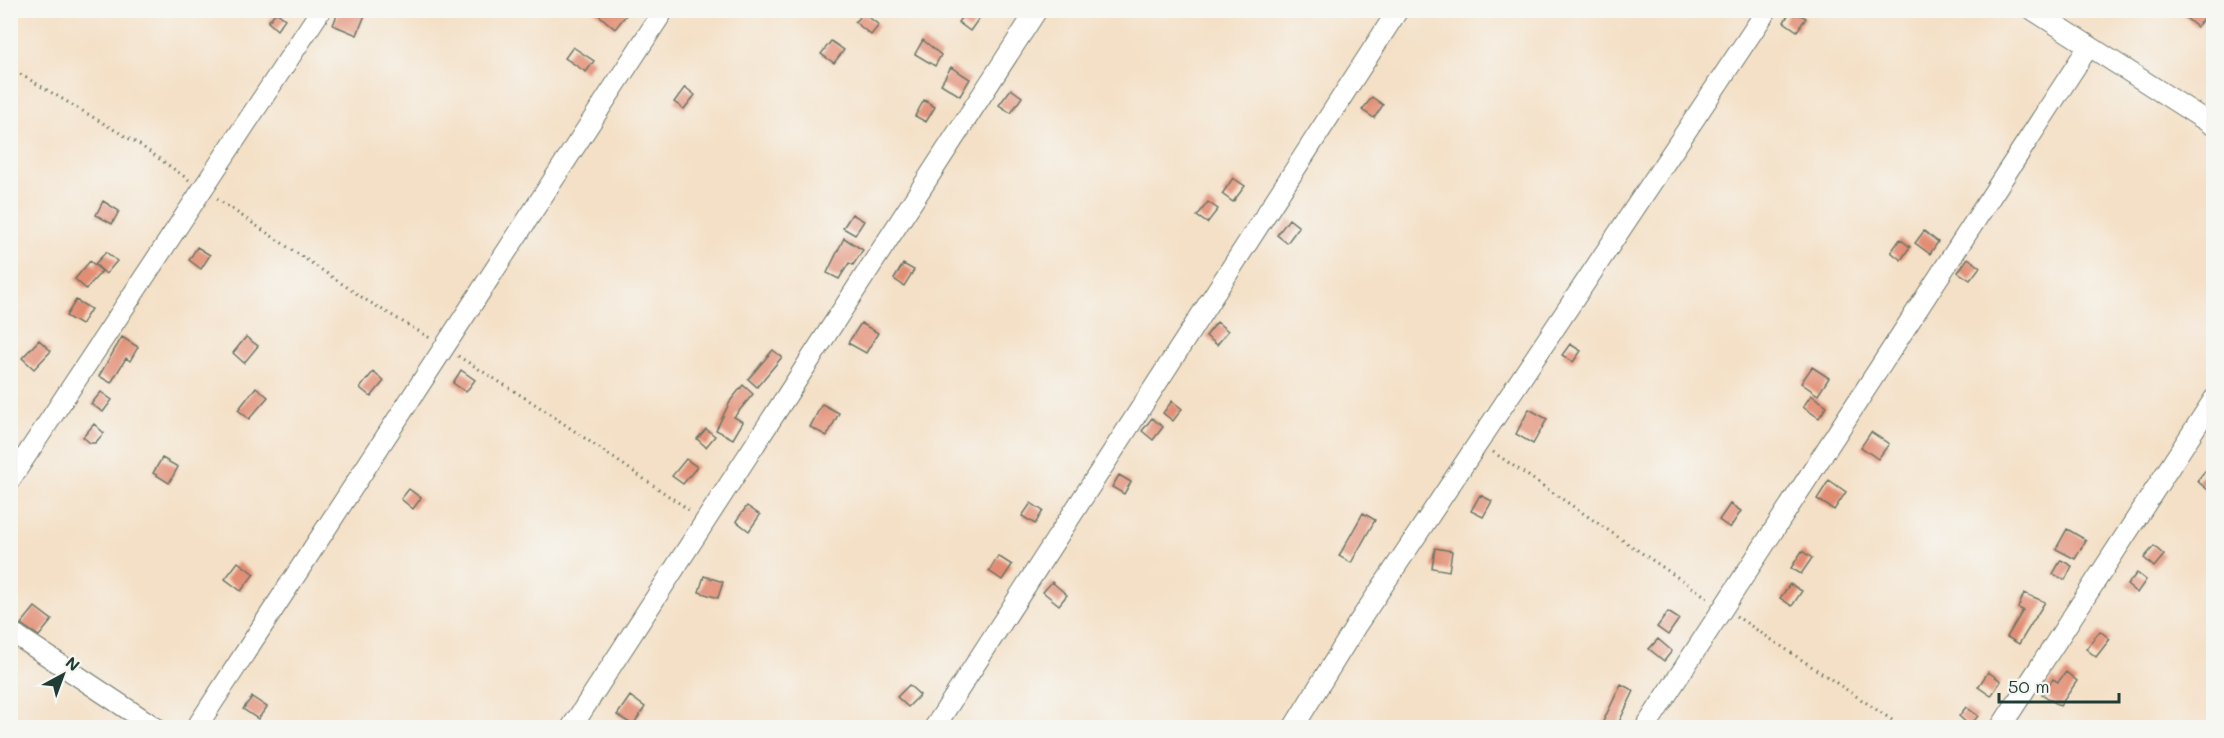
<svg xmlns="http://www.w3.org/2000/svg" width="2224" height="738" font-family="Mali,sans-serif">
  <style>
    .building { fill: #e28e75 }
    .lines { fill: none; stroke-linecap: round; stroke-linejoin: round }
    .minor-casing { stroke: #6a7667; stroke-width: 22 }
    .path { stroke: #6a7667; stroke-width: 3; stroke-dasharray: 1.5 4.5; stroke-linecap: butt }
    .minor { stroke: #fff; stroke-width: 20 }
  </style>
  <rect width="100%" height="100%" fill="#f6f6f2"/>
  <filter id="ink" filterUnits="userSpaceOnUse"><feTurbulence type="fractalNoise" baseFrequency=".0167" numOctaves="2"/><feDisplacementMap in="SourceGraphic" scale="12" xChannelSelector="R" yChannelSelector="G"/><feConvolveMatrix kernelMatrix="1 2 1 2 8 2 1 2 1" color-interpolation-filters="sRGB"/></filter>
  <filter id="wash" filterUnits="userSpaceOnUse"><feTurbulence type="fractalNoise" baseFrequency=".008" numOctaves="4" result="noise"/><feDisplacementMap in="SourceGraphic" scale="24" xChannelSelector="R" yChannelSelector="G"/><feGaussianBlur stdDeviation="1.35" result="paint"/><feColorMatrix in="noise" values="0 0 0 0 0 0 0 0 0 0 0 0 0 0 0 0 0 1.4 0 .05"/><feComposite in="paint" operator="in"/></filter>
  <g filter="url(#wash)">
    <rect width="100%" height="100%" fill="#f4e0c6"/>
    <g id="blocks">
      <path class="building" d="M339,10H367L357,35L333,25Z
        M593,10H630L615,29Z
        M967,10L980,17L970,31L958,22Z
        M1791,10L1806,18L1797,31L1784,22Z
        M2176,10H2197L2205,16L2197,27Z
        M276,12L285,19L277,30L268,22Z
        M863,13L879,25L871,35L855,22Z
        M923,40L941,55L935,66L915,54Z
        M831,41L844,50L834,63L821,54Z
        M573,47L594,61L586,72L565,58Z
        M951,67L970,79L960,96L941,84Z
        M685,87L695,95L684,109L674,102Z
        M1011,89L1022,97L1011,113L999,105Z
        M1372,97L1383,105L1374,118L1362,110Z
        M924,100L935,107L926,122L915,116Z
        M1233,178L1245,186L1233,202L1222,194Z
        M103,201L119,211L112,224L96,215Z
        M1208,202L1218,209L1207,223L1197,216Z
        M852,214L864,221L855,235L843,228Z
        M1289,219L1299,227L1287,243L1277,235Z
        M1924,231L1938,242L1930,254L1915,243Z
        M844,238L863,250L853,265L849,263L839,279L827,273Z
        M1900,239L1910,247L1901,260L1891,252Z
        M197,247L210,255L201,269L189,260Z
        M106,252L117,261L106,274L95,264Z
        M1968,258L1980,267L1970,280L1958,272Z
        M90,261L102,271L86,289L75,279Z
        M903,264L914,270L904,286L894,279Z
        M76,300L91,309L81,325L66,316Z
        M1217,322L1228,331L1217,345L1206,336Z
        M861,323L878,333L866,353L848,343Z
        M122,337L138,347L130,361L126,358L111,383L99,376Z
        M246,337L258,346L244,363L233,353Z
        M39,340L51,351L34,369L22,358Z
        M1570,344L1581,351L1573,362L1562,355Z
        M773,350L782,357L757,387L748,379Z
        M1812,367L1829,378L1818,395L1801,383Z
        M461,370L475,380L466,392L453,383Z
        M373,372L384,381L371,397L360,388Z
        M743,385L753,394L734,417L743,422L733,439L716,430L731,400Z
        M256,387L268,397L249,419L238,410Z
        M101,392L112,400L103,412L91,404Z
        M1811,395L1827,406L1819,418L1803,407Z
        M1172,401L1182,409L1173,421L1163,413Z
        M822,404L839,413L827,436L810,427Z
        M1529,409L1547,419L1533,444L1516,434Z
        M1152,418L1163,427L1153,440L1142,431Z
        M94,424L104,433L95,443H90L83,437Z
        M706,429L715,436L706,447L697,439Z
        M1871,432L1889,444L1878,459L1861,447Z
        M162,458L178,467L169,483L153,473Z
        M686,459L697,467L683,484L672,476Z
        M2205,471L2214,478V484L2208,490L2197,481Z
        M1119,475L1131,482L1124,494L1112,487Z
        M1829,480L1846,492L1834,510L1817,499Z
        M409,489L421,498L413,509L401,499Z
        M1480,495L1492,501L1483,517L1471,511Z
        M1031,503L1043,511L1035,524L1022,516Z
        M1730,504L1741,511L1730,528L1719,520Z
        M747,506L760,515L749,531L736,521Z
        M1363,513L1375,520L1351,563L1339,556Z
        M2067,529L2086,540L2075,559L2056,549Z
        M2154,546L2164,555L2154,567L2144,558Z
        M1435,548L1452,551L1449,571L1432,568Z
        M1802,551L1812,558L1801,574L1791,568Z
        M998,556L1012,565L1002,580L989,571Z
        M2061,560L2072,566L2065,580L2053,574Z
        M238,562L254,574L241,591L225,579Z
        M2137,573L2146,580L2137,593L2127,585Z
        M704,576L723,582L718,598L699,592Z
        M1052,582L1067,595L1059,605L1043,592Z
        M1790,584L1802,591L1792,606L1780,598Z
        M2024,593L2045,602L2019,644L2007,637L2023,610L2018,608Z
        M35,607L52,620L39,636L21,624Z
        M1668,612L1679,619L1668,635L1657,627Z
        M2100,631L2110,639L2096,657L2086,649Z
        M1658,639L1672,651L1664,661L1649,649Z
        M1988,672L2001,681L1991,696L1978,687Z
        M2066,672L2077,681L2060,706L2042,694L2053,679L2058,682Z
        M1621,684L1634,691L1616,728H1600Z
        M909,685L920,695L908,707L897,697Z
        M630,696L645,707L633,725L617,715Z
        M252,697L267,707L258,719L243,709Z
        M1966,707L1978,716L1970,726L1959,716Z"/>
    </g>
  </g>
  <g filter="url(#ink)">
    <use href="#blocks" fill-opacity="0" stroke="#6a7667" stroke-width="1.5"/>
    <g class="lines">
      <defs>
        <path id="minor" d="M2033,10L2214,126
          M10,480L321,10
          M10,631L156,728
          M196,728L664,10
          M571,728L1037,10
          M934,728L1398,10
          M1293,728L1356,626L1767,10
          M1645,728L2089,46
          M2000,728L2214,399"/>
      </defs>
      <use href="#minor" class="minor-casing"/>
      <path class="path" d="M10,68L140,145L189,180
        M217,199L366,300L430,338
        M458,356L538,406L692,512
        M1493,452L1708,598
        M1736,616L1904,728"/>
      <use href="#minor" class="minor"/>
    </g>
  </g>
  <rect width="2224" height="738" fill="none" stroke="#f6f6f2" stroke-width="36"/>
  <g transform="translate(63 675) rotate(41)" stroke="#f6f6f2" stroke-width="4.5" paint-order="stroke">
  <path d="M0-4.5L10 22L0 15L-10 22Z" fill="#1f3d34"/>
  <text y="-9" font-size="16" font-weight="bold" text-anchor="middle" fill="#1f3d34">N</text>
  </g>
  <path d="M1999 693v9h120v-9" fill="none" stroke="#1f3d34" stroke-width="3"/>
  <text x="2008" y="693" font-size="18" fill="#1f3d34" stroke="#f6f6f2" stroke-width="4.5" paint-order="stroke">50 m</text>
</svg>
